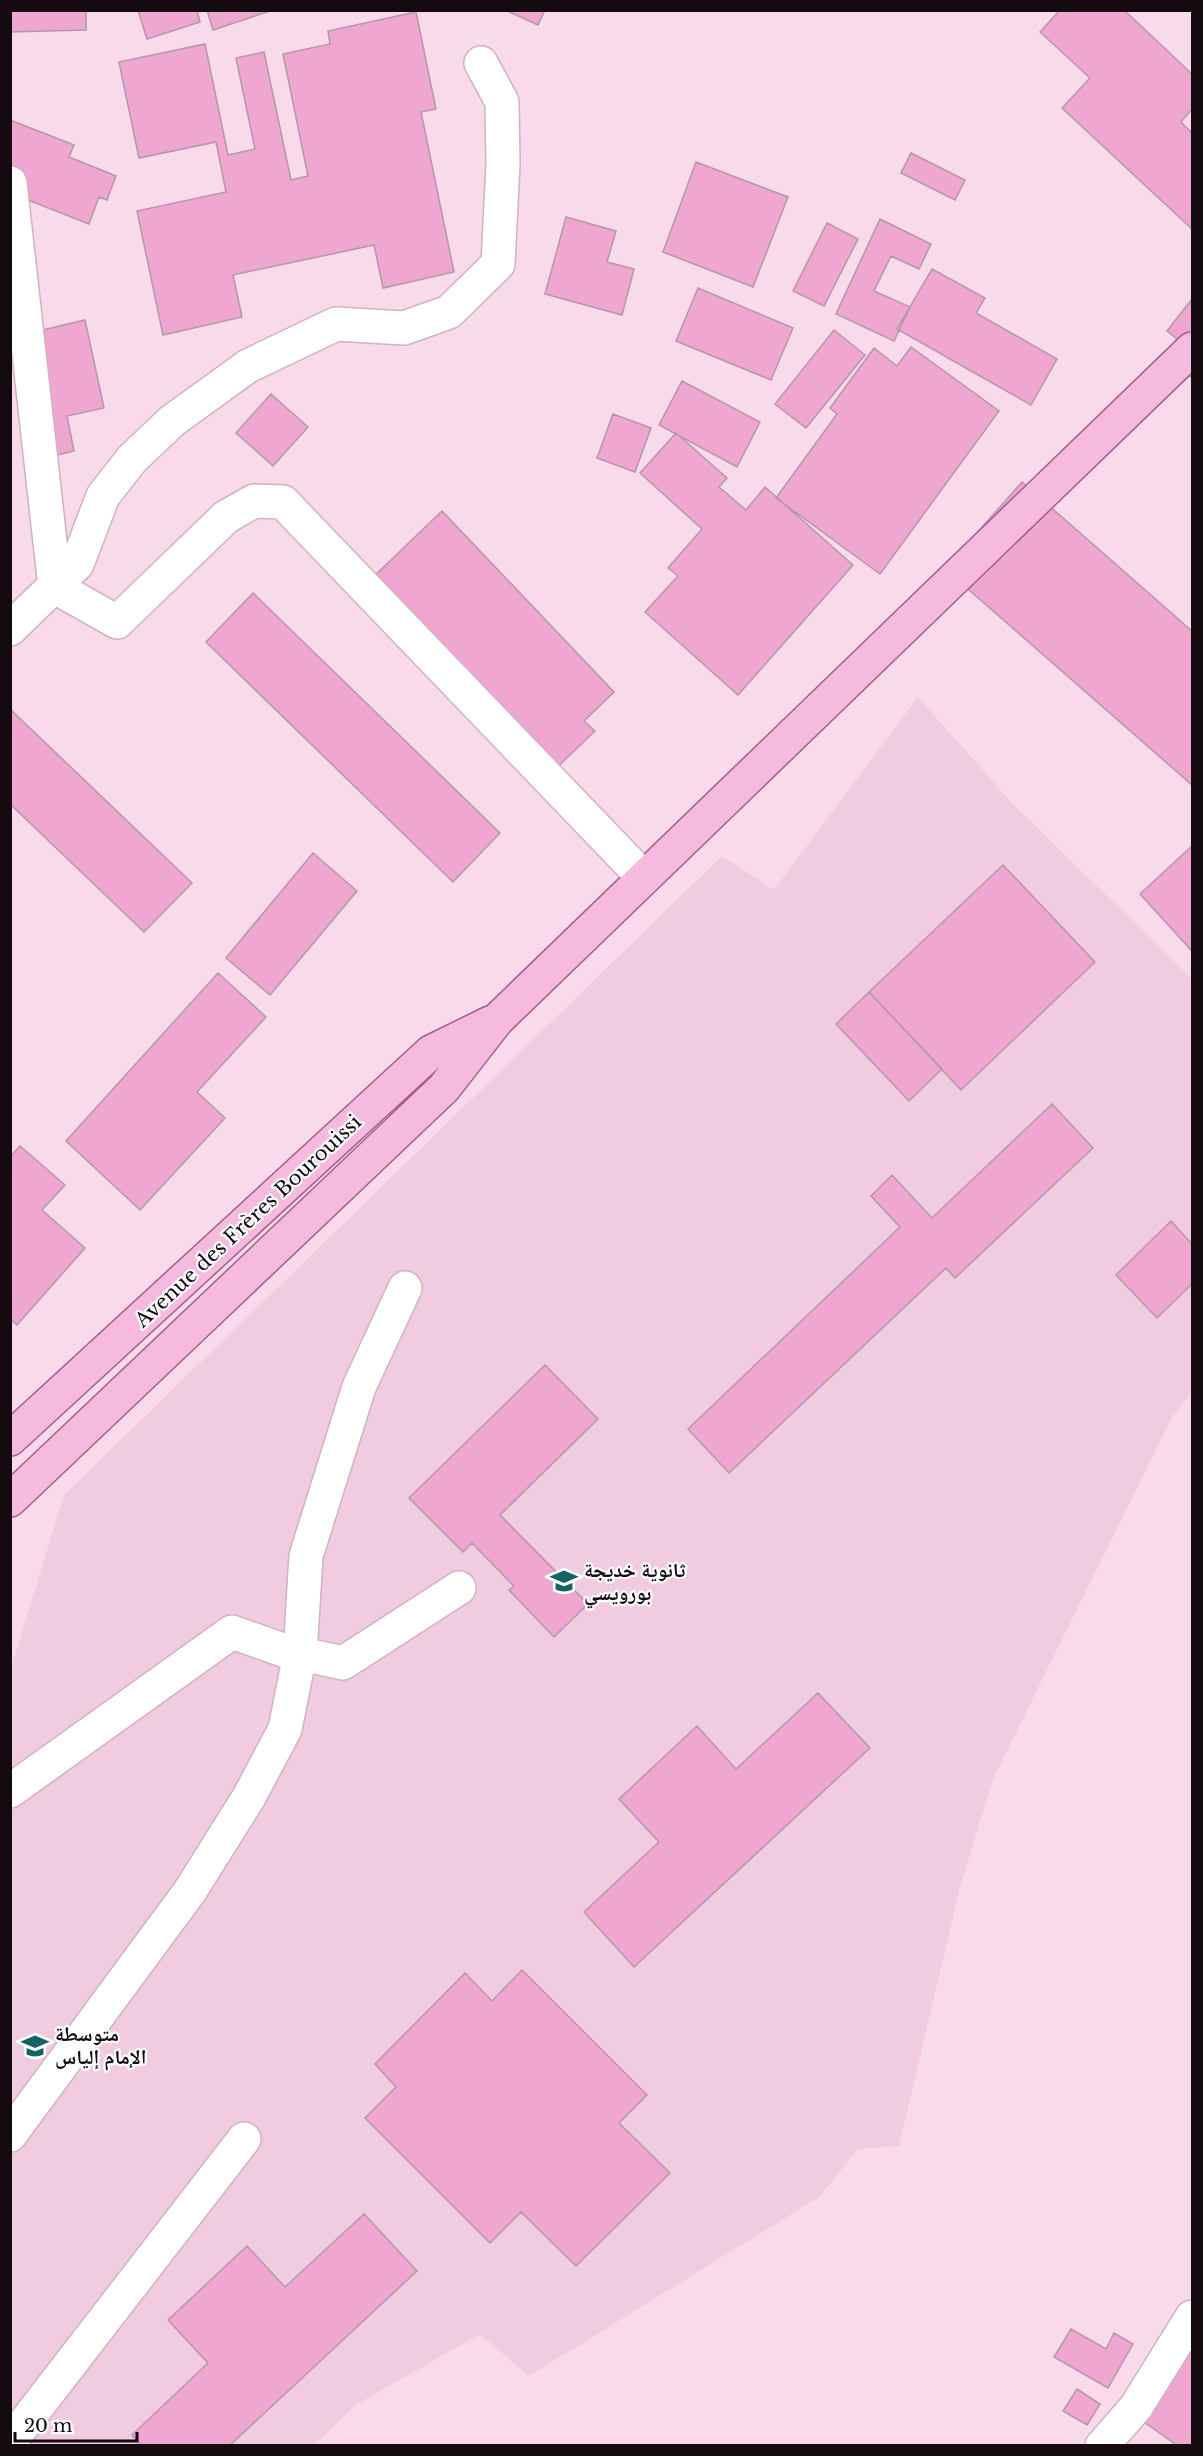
<svg xmlns="http://www.w3.org/2000/svg" width="1203" height="2456" font-family="'Libre Baskerville','Noto Naskh Arabic',serif">
  <style>
    .built { fill: #f1cbe0 }
    .building { fill: #efa6d1; stroke: #b498a7; stroke-width: 1.5 }
    .lines { fill: none; stroke-linecap: round; stroke-linejoin: round }
    .minor-casing { stroke: #d0b2c3; stroke-width: 36 }
    .major-casing { stroke: #a45e89; stroke-width: 36 }
    .minor { stroke: #fff; stroke-width: 33 }
    .major { stroke: #f7badf; stroke-width: 33 }
    .labels { text-anchor: middle; dominant-baseline: central; stroke-width: 4.5; stroke-linejoin: round; paint-order: stroke }
    .street-label { font-size: 20px; fill: #140a10; stroke: #fff }
    .poi-label { font-size: 20px; font-weight: bold; fill: #140a10; stroke: #fff; text-anchor: start }
  </style>
  <rect width="100%" height="100%" fill="#f8daea"/>
  <path class="built" d="M918,697L1011,802L1192,979V1392L1172,1417L993,1779L960,1887L899,2146L858,2149L819,2197L529,2376L480,2334L357,2404L314,2445H11V1668L64,1495L722,856L774,890Z"/>
  <path class="building" d="M10,10H86V30L10,32Z
    M138,10H197L200,22L147,39Z
    M207,10H273L213,30Z
    M505,10H545L538,25Z
    M1060,10H1124L1192,74V109L1181,122L1192,133V229L1062,108L1090,78L1040,32Z
    M416,12L436,109L421,112L454,272L383,288L374,245L233,275L242,317L163,335L137,211L226,192L216,142L139,158L119,62L205,44L228,155L255,149L236,58L264,52L291,180L308,176L283,54L330,44L328,31Z
    M10,120L74,145L69,157L116,176L107,200L99,197L89,224L10,193Z
    M911,153L965,180L955,200L901,173Z
    M696,162L788,197L753,287L663,252Z
    M566,217L616,231L607,262L634,269L622,315L545,294Z
    M880,219L931,244L919,269L891,256L874,291L910,307L894,341L836,314Z
    M827,223L858,239L824,306L793,291Z
    M932,269L985,298L976,313L1057,359L1031,405L897,329Z
    M698,288L793,328L771,380L676,341Z
    M1192,299V378L1164,356L1177,339L1167,331Z
    M85,320L104,408L67,416L74,451L40,459L13,337Z
    M834,330L865,355L806,428L775,404Z
    M911,347L999,411L880,574L776,498L837,414L830,408L874,348L897,366Z
    M682,381L760,422L737,467L659,425Z
    M271,394L308,427L273,466L236,433Z
    M613,414L651,428L635,472L597,458Z
    M676,433L727,478L719,487L746,510L765,487L853,565L738,695L645,612L678,576L668,568L702,529L640,473Z
    M1022,482L1192,631V785L945,569Z
    M442,511L614,692L584,721L595,731L549,775L367,583Z
    M253,593L500,833L453,882L206,642Z
    M10,709L192,883L144,932L10,804Z
    M1192,846V951L1140,894Z
    M313,853L357,891L270,995L226,958Z
    M1003,865L1095,962L961,1090L869,992Z
    M218,973L266,1017L197,1092L225,1118L140,1210L66,1141Z
    M869,992L942,1069L909,1101L836,1024Z
    M1052,1104L1093,1148L955,1278L946,1268L729,1473L688,1429L900,1227L871,1196L892,1175L932,1218Z
    M20,1146L65,1185L42,1210L85,1248L17,1325L10,1319V1157Z
    M1171,1221L1192,1244V1284L1157,1318L1116,1275Z
    M545,1365L598,1419L500,1515L588,1604L554,1637L509,1590L514,1586L472,1543L463,1552L409,1498Z
    M818,1693L870,1748L634,1967L584,1912L659,1842L619,1799L697,1726L736,1769Z
    M522,1970L647,2095L619,2123L670,2173L576,2266L521,2212L490,2243L365,2118L396,2087L375,2064L465,1973L492,2001Z
    M364,2214L417,2271L229,2446H142L132,2435L208,2363L168,2320L247,2246L285,2287Z
    M1071,2329L1106,2349L1114,2333L1133,2344L1108,2388L1054,2357Z
    M1192,2331V2446H1178L1120,2405Z
    M1077,2389L1100,2404L1087,2425L1063,2411Z"/>
  <g class="lines">
    <defs>
      <path id="minor" d="M10,183L55,587L117,622L226,517L254,501L283,502L644,878
        M10,629L77,564L103,496L132,459L172,421L248,366L336,324L404,328L449,312L498,264L503,164L502,102L481,63
        M10,1791L232,1632L283,1650L343,1663L459,1588
        M10,2135L190,1891L249,1797L285,1729L300,1654L306,1556L359,1387L405,1288
        M10,2442L244,2139
        M1102,2446L1136,2407L1192,2317"/>
      <path id="major" d="M10,1439L431,1052L490,1023
        M10,1500L444,1088L497,1020L1192,349"/>
    </defs>
    <use href="#minor" class="minor-casing"/>
    <use href="#major" class="major-casing"/>
    <use href="#minor" class="minor"/>
    <use href="#major" class="major"/>
  </g>
  <defs>
    <symbol id="school-bare" viewBox="-9 -9 18 18"><path d="M0-5L7-2L0 1L-7-2ZM-4 1L0 2.5L4 1V4Q0 6-4 4Z" fill="#156463" stroke="#fff" stroke-width="2.5" paint-order="stroke"/></symbol>
  </defs>
  <g fill-rule="evenodd">
    <use href="#school-bare" x="545" y="1562" width="38" height="38"/>
    <use href="#school-bare" x="16" y="2027" width="38" height="38"/>
  </g>
  <g class="labels">
    <g class="street-label">
      <text transform="translate(248 1221) rotate(-43)">Avenue des Frères Bourouissi</text>
    </g>
    <g class="poi-label">
      <text x="584" y="1570">ثانوية خديجة<tspan x="584" dy="23">بورويسي</tspan></text>
      <text x="55" y="2034">متوسطة<tspan x="55" dy="23">الإمام إلياس</tspan></text>
    </g>
  </g>
  <rect width="1203" height="2456" fill="none" stroke="#140a10" stroke-width="24"/>
  <path d="M15 2432v9h122v-9" fill="none" stroke="#140a10" stroke-width="3"/>
  <text x="24" y="2432" font-size="18" fill="#140a10" stroke="#ffffff" stroke-width="4.5" paint-order="stroke">20 m</text>
</svg>
